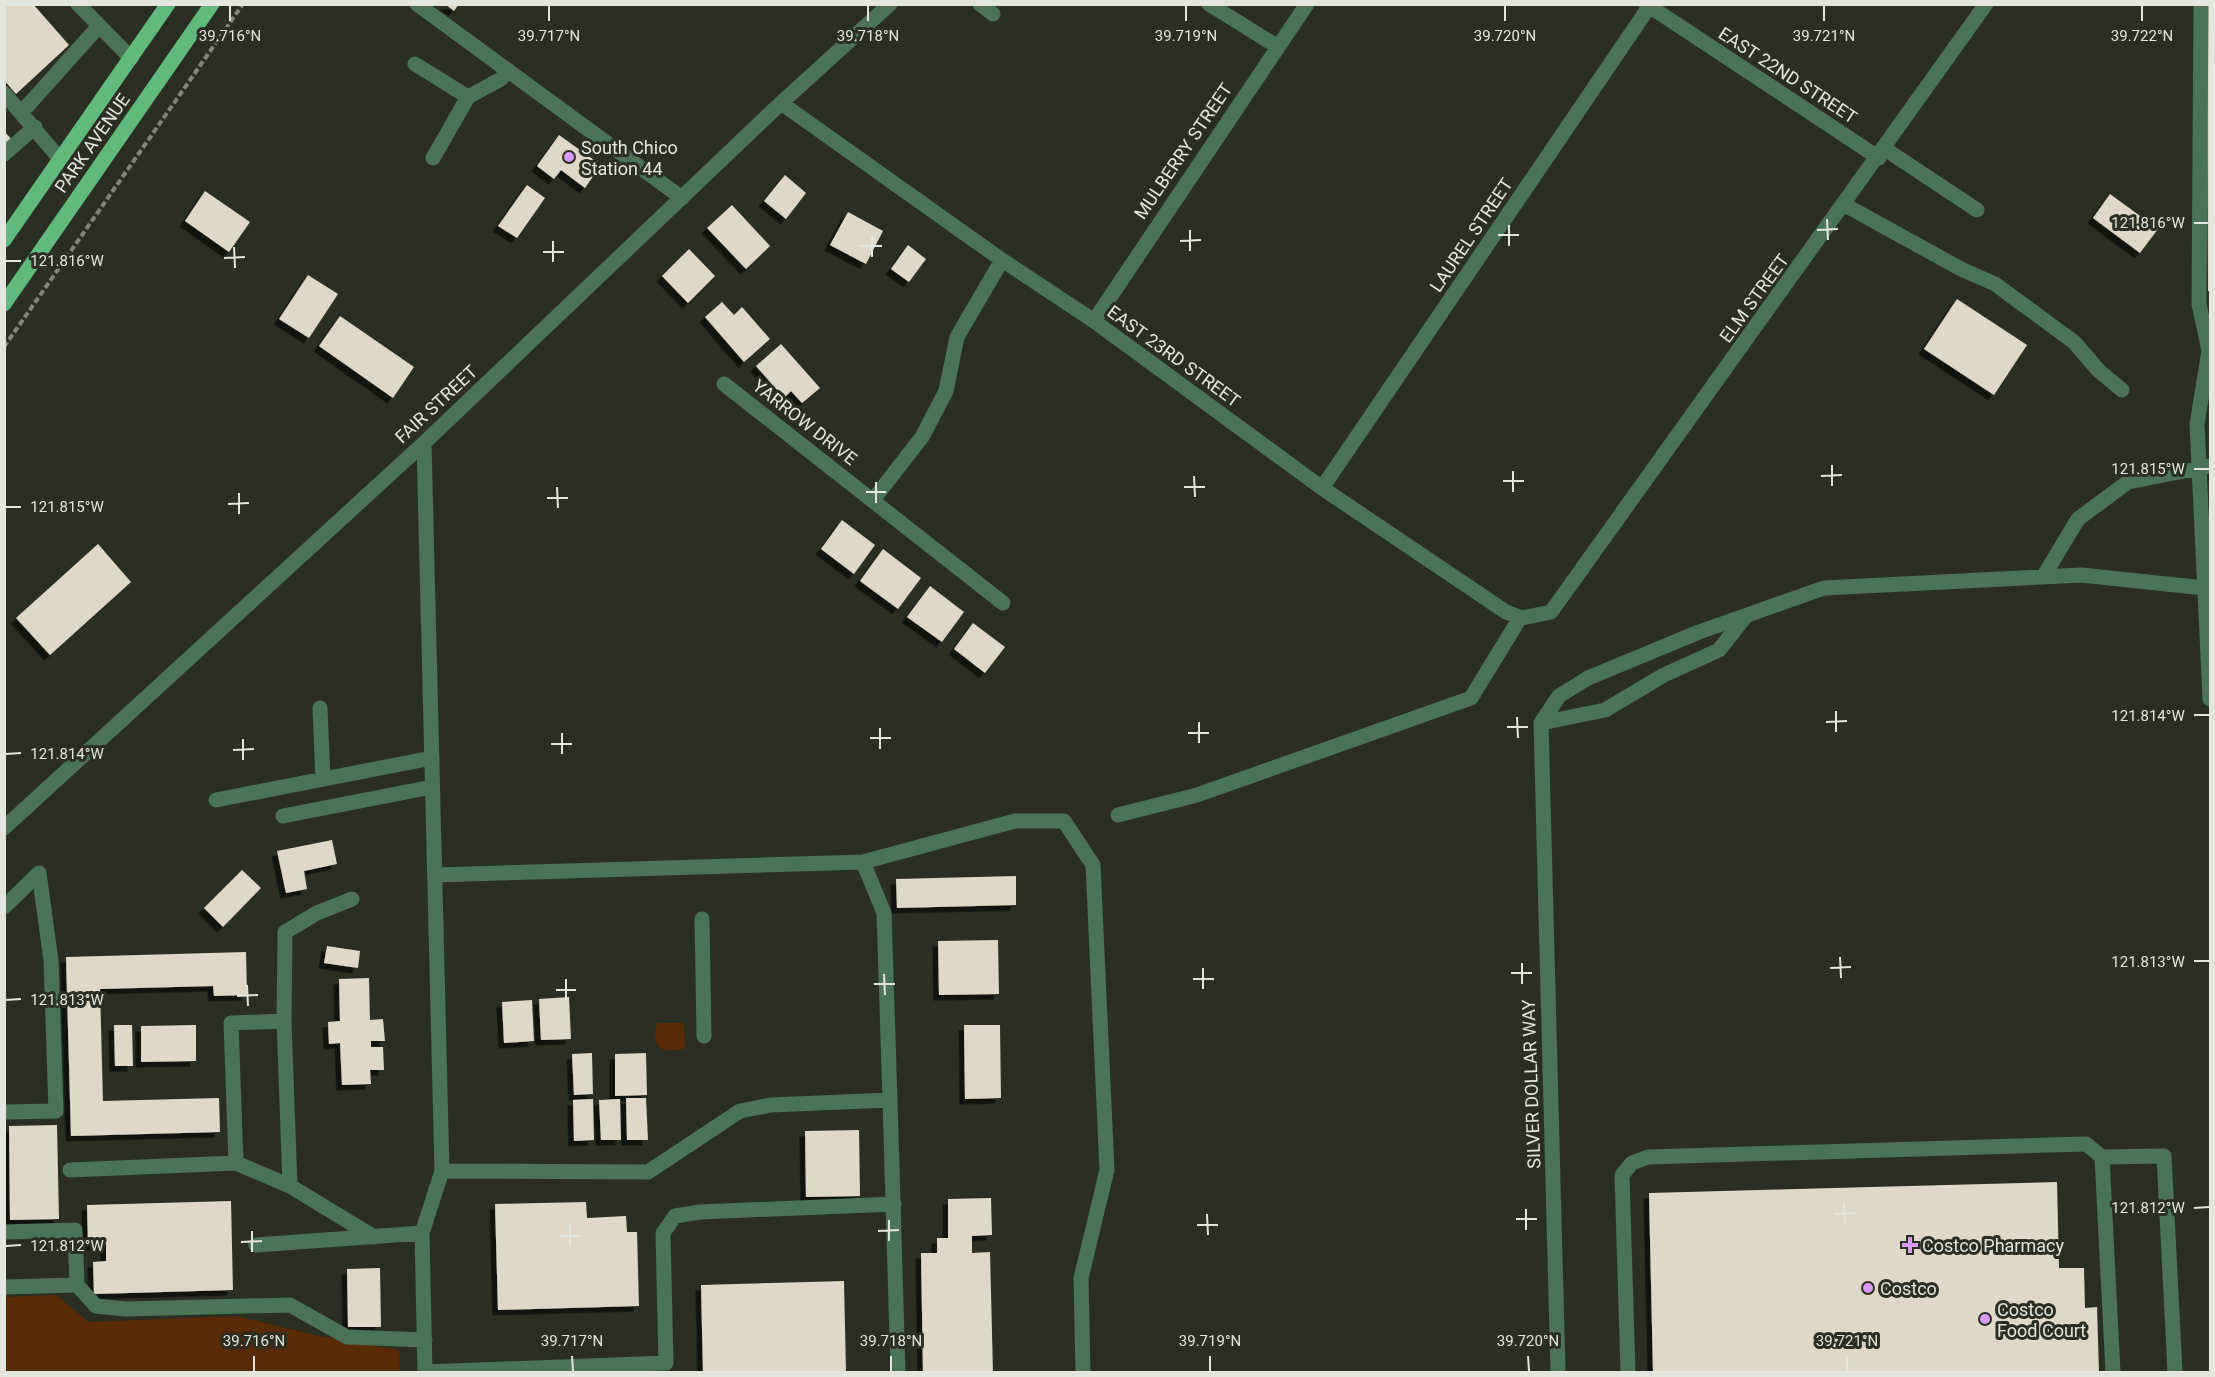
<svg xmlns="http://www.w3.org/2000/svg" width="2215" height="1377" font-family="Roboto,sans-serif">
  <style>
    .green { fill: #592b07 }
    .building { fill: #dfd8c6; filter: url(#shadow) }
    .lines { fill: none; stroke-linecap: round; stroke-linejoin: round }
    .path { stroke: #82857a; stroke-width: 4; stroke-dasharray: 6 3; stroke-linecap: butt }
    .minor { stroke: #4b7456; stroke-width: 15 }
    .major { stroke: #61ba7d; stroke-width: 15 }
    .ticks { fill: none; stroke: #e3e6dd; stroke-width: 2 }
    .poi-dot { fill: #d99af7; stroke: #2b2f21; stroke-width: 2 }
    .labels { text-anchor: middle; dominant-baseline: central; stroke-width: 6; stroke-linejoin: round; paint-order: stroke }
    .street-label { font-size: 18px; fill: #e3e6dd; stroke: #2b2f21 }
    .poi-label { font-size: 18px; fill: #e3e6dd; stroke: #2b2f21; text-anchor: start }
    .ticks-label { font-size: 15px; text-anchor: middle; fill: #e3e6dd; stroke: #2b2f21; stroke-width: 6; stroke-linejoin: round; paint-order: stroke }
  </style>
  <defs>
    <filter id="shadow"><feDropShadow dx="-5.5" dy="5.5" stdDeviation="0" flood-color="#0009"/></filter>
  </defs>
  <rect width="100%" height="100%" fill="#2b2f21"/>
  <path class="green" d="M658,1023H684L685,1049C679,1049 669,1052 664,1050C654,1046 653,1030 658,1023Z
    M56,1295L89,1322L236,1316L315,1335L399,1350L400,1372H5L4,1297Z"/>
  <path class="building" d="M4,4H33L69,45L16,94L4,80Z
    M445,4H459L454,11Z
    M2207,4H2210V291H2208Z
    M4,131L13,141L4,150Z
    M559,135L601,165L585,188L561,170L554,179L537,166Z
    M785,175L806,193L786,219L764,201Z
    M527,185L545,198L517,238L498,226Z
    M205,191L250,222L229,252L185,221Z
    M2110,194L2158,229L2140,253L2093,218Z
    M732,205L770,246L746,269L707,228Z
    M848,212L883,231L866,264L830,245Z
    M908,245L926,259L909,282L891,269Z
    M689,249L715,276L688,303L662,276Z
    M308,275L338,294L309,338L279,319Z
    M1957,299L2027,345L1994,395L1924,349Z
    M722,302L734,315L742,307L770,339L744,362L705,317Z
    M340,316L414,367L393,398L319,346Z
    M781,344L820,388L802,403L791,391L784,398L756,366Z
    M842,520L875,545L854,574L821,549Z
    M98,544L131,582L50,655L16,618Z
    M883,549L921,578L898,609L860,581Z
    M930,586L964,612L942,642L907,617Z
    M973,623L1005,647L985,673L954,649Z
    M332,840L337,864L304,871L307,889L286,893L277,851Z
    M242,870L261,888L223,927L204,908Z
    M1016,876V905L897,908L896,879Z
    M998,940L999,994L939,995L938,941Z
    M327,946L360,951L358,968L324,963Z
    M246,952L247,995L214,996L213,986L100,989L103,1101L219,1098L220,1132L71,1136L66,957Z
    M369,978L370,1020L383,1019L385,1041H371V1047H383L384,1070H370L371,1084L342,1085L340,1043L329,1044L328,1022L340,1021L339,979Z
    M569,997L571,1039L541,1040L539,999Z
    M532,1000L534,1041L504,1043L502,1002Z
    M114,1025H132L133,1066H115Z
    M196,1025V1061L141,1062V1026Z
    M964,1025H1000L1001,1098L965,1099Z
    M592,1053L593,1094L574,1095L572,1054Z
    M646,1053L647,1095L615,1096V1054Z
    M626,1098H646L648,1140H627Z
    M593,1099L594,1140L574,1141L573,1100Z
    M620,1099L621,1140H601L599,1100Z
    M57,1125L59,1219L10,1220L9,1126Z
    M859,1130L860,1196L806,1197L805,1131Z
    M2057,1182L2059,1268H2084L2085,1308L2097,1307L2099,1372H1653L1649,1193Z
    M991,1198L992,1235L972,1236V1253L990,1252L993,1372H923L921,1253H937V1238H948V1199Z
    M231,1201L233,1290L94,1294L93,1262L106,1261V1244L88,1245L87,1205Z
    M586,1202L587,1218L626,1216L627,1232H637L639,1306L498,1310L495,1204Z
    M380,1268L381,1327H348L347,1269Z
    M844,1281L846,1372H703L701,1285Z"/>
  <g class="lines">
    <path class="path" d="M4,347L243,4"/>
    <path class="minor" d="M78,4L131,58
      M417,4L682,198
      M980,4L993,14
      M1209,4L1278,47
      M1646,4L1879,158
      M2201,4L2199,304L2209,351L2197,424L2210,699
      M415,64L468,97L501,79L508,70
      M4,93L60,159
      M781,103L1002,260L1094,321L1322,488L1506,612L1522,618L1551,612L1986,4
      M22,112L99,26
      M1885,149L1977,210
      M4,154L35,127
      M433,158L468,97
      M1845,205L1961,269L1995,284L2074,342L2099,371L2122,390
      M1094,321L1307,4
      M724,384L1003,603
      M424,443L442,1171L422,1233L425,1372
      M1322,488L1651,4
      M873,500L922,437L946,391L957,337L1002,260
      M2043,577L2078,519L2128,482L2210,466
      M320,708L323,779
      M1541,723L1559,696L1588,678L1699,632L1824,588L2081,575L2205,588
      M1541,723L1558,1372
      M1541,723L1605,710L1664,675L1719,650L1745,617
      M216,800L432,758
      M1118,815L1197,795L1471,698L1520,618
      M283,816L432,787
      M4,828L424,443L781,103L890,4
      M863,862L884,913L890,1100
      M435,875L863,862L1015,821H1064L1093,865L1107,1170L1081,1278L1083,1372
      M4,907L39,873L51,960L56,1111L4,1112
      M702,919L704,1036
      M236,1163L231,1023L284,1021
      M70,1170L236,1163L290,1186L374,1237
      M442,1171L648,1172L740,1111L771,1105L890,1100L898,1372
      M290,1186L284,1021L285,932L317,913L352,899
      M4,1232L75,1230L77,1285L4,1287
      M256,1245L422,1233
      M77,1285L96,1306L126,1309L290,1305L347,1337L425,1340
      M426,1372L666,1363L663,1233L675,1216L700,1212L894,1204
      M1628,1372L1622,1175L1632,1163L1648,1157L2086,1144L2102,1157
      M2113,1372L2102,1157L2164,1156L2175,1372"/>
    <path class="major" d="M4,240L168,4
      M4,304L212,4"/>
  </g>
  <path class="ticks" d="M230,6V21M549,6V21M868,6V21M1186,6V21M1505,6V21M1824,6V21M2142,6V21M1827,219L1828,240M2194,223H2209M1509,225V246M1190,230V251M1817,230L1838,229M1498,235H1519M872,236V257M553,241V262M1180,241L1201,240M861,246H882M234,247L235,268M543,252H564M224,258L245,257M6,261H21M1832,465V486M2194,469H2209M1513,471V492M1194,476L1195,497M1821,476L1842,475M1503,481H1524M876,482V503M557,487L558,508M1184,487H1205M866,492H886M239,493V514M547,498H568M228,504L249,503M6,507H21M1836,711V732M2194,715H2209M1517,717L1518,738M1199,722V743M1826,722L1847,721M1507,727H1528M880,728V749M562,733V754M1188,733H1209M870,738H891M243,739V760M551,744H572M233,750L254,749M6,754L21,753M1840,957L1841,978M2194,961H2209M1522,963V984M1203,968V989M1830,968L1851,967M1511,973H1532M884,974L885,995M566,979V1000M1193,979H1214M874,984H895M247,985L248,1006M556,990H576M237,996L258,995M6,1000L21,999M1844,1203L1845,1224M2194,1208L2209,1207M1526,1209V1230M1207,1214L1208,1235M1834,1214L1855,1213M1516,1219H1537M889,1220V1241M570,1225V1246M1197,1225H1218M252,1231V1252M878,1231L899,1230M560,1236H581M241,1242L262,1241M6,1246L21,1245M254,1356V1371M572,1356L573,1371M891,1356V1371M1210,1356V1371M1528,1356L1529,1371M1847,1356V1371"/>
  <g class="poi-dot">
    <circle cx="569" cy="157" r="6"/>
    <path d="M1907 1236h6v6h6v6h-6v6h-6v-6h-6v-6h6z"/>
    <circle cx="1868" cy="1288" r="6"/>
    <circle cx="1985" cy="1319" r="6"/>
  </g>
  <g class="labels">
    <g class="street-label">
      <text transform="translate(1788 75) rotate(33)">EAST 22ND STREET</text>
      <text transform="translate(92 143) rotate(-55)">PARK AVENUE</text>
      <text transform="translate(1183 151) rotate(-56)">MULBERRY STREET</text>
      <text transform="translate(1471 235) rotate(-56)">LAUREL STREET</text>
      <text transform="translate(1754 298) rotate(-54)">ELM STREET</text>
      <text transform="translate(1174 356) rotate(36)">EAST 23RD STREET</text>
      <text transform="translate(436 404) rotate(-43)">FAIR STREET</text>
      <text transform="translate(805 422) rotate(38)">YARROW DRIVE</text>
      <text transform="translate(1531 1084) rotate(-92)">SILVER DOLLAR WAY</text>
    </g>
    <g class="poi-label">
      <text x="581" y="147">South Chico<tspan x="581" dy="21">Station 44</tspan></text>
      <text x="1922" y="1245">Costco Pharmacy</text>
      <text x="1880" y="1288">Costco</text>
      <text x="1997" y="1309">Costco<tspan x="1997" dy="21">Food Court</tspan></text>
    </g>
  </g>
  <g class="ticks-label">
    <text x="230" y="41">39.716°N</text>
    <text x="549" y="41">39.717°N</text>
    <text x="868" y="41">39.718°N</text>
    <text x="1186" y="41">39.719°N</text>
    <text x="1505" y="41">39.720°N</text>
    <text x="1824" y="41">39.721°N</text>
    <text x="2142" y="41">39.722°N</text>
    <text x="2148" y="228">121.816°W</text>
    <text x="67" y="266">121.816°W</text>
    <text x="2148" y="474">121.815°W</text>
    <text x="67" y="512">121.815°W</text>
    <text x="2148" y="721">121.814°W</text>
    <text x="67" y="759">121.814°W</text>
    <text x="2148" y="967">121.813°W</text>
    <text x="67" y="1005">121.813°W</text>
    <text x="2148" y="1213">121.812°W</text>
    <text x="67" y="1251">121.812°W</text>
    <text x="254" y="1346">39.716°N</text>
    <text x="572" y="1346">39.717°N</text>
    <text x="891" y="1346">39.718°N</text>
    <text x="1210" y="1346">39.719°N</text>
    <text x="1528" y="1346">39.720°N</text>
    <text x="1847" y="1346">39.721°N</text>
  </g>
  <rect width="2215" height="1377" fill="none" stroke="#e3e6dd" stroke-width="12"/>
</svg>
